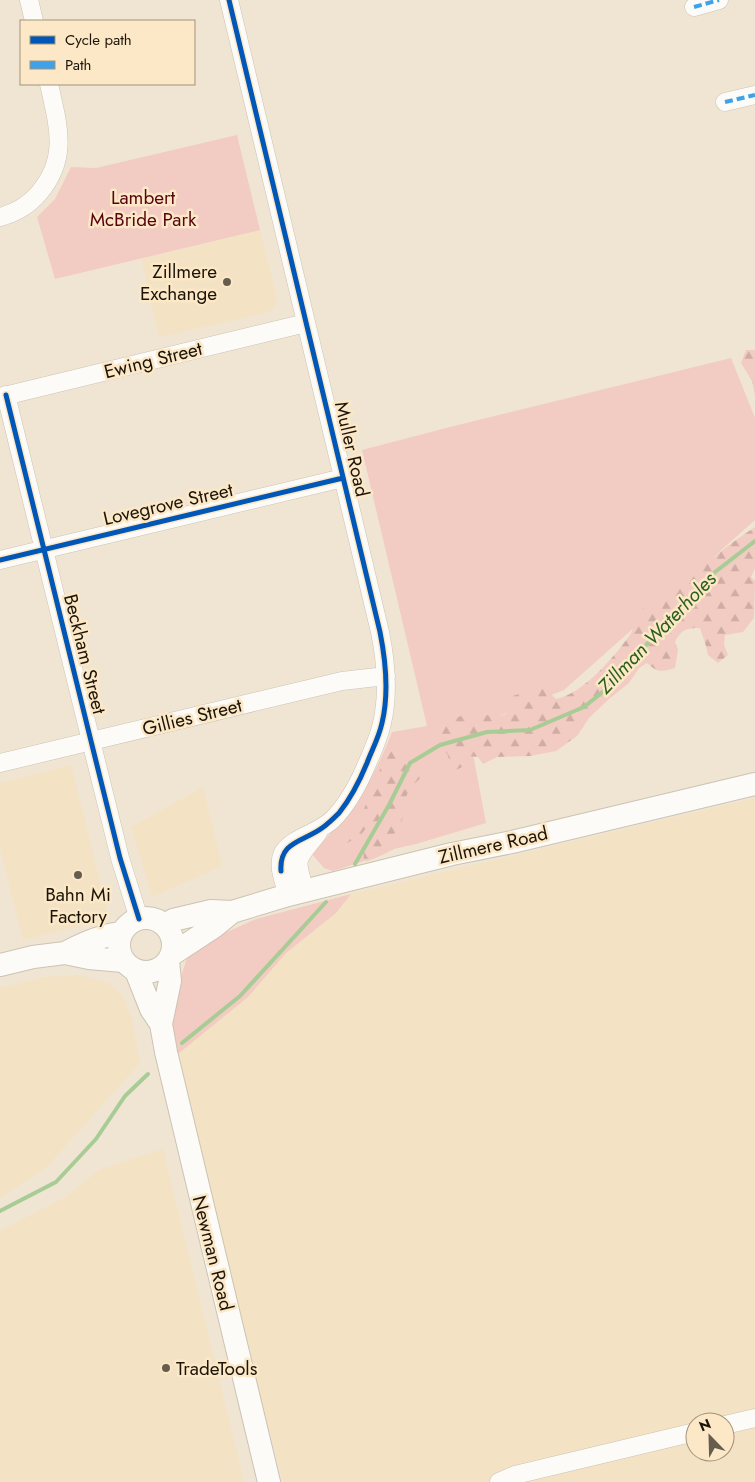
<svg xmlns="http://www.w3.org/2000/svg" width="755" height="1482" font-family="Jost,sans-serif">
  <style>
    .built { fill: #f4e2c4; fill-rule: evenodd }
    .green { fill: #f2cbc2 }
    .forest { fill: url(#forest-firs) }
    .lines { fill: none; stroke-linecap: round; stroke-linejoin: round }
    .stream { stroke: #a8cc95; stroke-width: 4 }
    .minor-casing { stroke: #cbc3b4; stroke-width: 19 }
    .major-casing { stroke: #cbc3b4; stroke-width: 24 }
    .minor { stroke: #fdfbf8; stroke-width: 18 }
    .major { stroke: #fdfbf8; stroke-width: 22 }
    .quiet { stroke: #3da2e9; stroke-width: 4; stroke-dasharray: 8 4; stroke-linecap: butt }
    .cycleway-casing { stroke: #fce8c7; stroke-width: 8 }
    .cycleway { stroke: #0057b8; stroke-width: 5 }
    .poi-dot { fill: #665d4f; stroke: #fce8c7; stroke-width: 2 }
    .labels { text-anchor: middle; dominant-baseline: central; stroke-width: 5; stroke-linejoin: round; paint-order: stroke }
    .park-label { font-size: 19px; fill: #590311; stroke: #fce8c7 }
    .poi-label { font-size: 19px; fill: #1b1408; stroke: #fce8c7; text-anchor: end }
    .street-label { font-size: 19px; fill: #1b1408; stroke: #fce8c7 }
    .water-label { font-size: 20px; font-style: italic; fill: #295f1b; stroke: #fce8c7 }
  </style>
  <defs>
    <pattern id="forest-firs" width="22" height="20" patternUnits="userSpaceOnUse" patternTransform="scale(1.25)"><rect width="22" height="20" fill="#f2cbc2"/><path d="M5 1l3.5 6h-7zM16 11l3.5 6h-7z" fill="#cfada5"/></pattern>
  </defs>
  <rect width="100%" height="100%" fill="#f0e5d3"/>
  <path class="built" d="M260,230L277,298L276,304L273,309L266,313L159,337L141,259Z
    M71,765L107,910L100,921L23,940L0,848V783Z
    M203,787L222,866L152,897L131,827Z
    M755,798V1482H283L171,1059L248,997L286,953L336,913L351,894ZM695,1422H725V1452H695Z
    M78,975L109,983L122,995L132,1018L140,1063L45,1169L0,1198V988L46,977Z
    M163,1149L244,1482H0V1231L67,1196L100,1169Z"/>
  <path class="green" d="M237,135L260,230L55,279L37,217L55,199L71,167L96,168Z
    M731,358L755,418V520L564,690L468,728L486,823L416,844L394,849L380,856L333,871L324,868L311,853C349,818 374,780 392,732L427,726L362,450L454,426Z
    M351,894L336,913L286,953L248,997L178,1054L173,1032V1022L178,986L187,958L197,948L218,936L256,919Z"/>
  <path class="forest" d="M746,350H755V395L752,381L741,363Z
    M755,527V568L751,577L755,581L754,618L743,632L725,635L724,645L728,655L718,663L708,655L706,646L700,628C686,628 681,630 675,642L678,650L675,668C661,672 658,673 647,663L639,668L629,683L609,699L589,718L577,736L556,751L530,756L497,757L483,764L478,757L469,756L464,762L462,767L456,770L449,766V759L447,753L439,750L438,741L431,738L427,734C430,719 438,723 448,721C455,719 461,715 467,714C481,712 493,719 506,714L513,696L544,685L554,689L552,695L556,699C583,694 614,657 630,635C635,627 636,613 643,608C650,602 659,600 667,594C696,572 724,547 755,527Z
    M396,748L404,762L421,763C427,780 413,781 409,791C406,796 405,800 401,805L403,816L400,829L392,835L385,843L383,852L378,857L367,861L364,860C364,857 363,854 364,851C369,839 381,838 377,821L369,824L360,836L347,843C346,831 354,825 360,816C371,800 380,755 396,748Z"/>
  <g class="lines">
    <path class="stream" d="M355,864L389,805L410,763L440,745L487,732L530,730L584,707L615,682L668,619L710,576L755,541
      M182,1043L240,996L326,902
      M0,1211L56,1182L96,1139L125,1096L148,1074"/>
    <defs>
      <path id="minor" d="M29,0L34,21
        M229,0L380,632C386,662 389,693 382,723C379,738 372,752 366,766C358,785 347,805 332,820C318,833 295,837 284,851C276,864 284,882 288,895
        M694,7L719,0
        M725,102L755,95
        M0,217C15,213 29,205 39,193C69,158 58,125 49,84
        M6,395L91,741L120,858L139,919
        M0,397L306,323
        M0,560L343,478
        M0,763L342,681L386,676
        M305,891C294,856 296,861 318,833
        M725,1425L755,1418
        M499,1482L515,1475L695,1432"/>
      <path id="major" d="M119 945a27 27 0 1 1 54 0a27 27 0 1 1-54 0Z
        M164,925L173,920L211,911L232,912L288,895L452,854L512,842L755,784
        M65,953C82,944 102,935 121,933
        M171,955L215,926L232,912
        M168,961L170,981L161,1024L166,1052L269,1482
        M0,965L33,957L65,953L89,958L123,961
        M136,971L151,1009L161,1024"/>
    </defs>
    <use href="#minor" class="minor-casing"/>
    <use href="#major" class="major-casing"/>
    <use href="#minor" class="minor"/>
    <use href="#major" class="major"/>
    <path class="quiet" d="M694,7L719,0
      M725,102L755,95"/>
    <defs>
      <path id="cycleway" d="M229,0L380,632C386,662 389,694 382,723C379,737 372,750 367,763C360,780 351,798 339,813C334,818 328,824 322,828C303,842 279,841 281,871
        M6,395L91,741L120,858L139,919
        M0,560L343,478"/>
    </defs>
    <use href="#cycleway" class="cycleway-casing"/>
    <use href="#cycleway" class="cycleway"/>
  </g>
  <g class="poi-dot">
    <circle cx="227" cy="282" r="5"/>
    <circle cx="78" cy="875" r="5"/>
    <circle cx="166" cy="1368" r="5"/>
  </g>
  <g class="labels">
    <g class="park-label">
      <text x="143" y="197">Lambert<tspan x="143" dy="22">McBride Park</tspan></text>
    </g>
    <g class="poi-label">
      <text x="217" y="271">Zillmere<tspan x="217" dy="22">Exchange</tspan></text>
      <text x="78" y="894" text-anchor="middle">Bahn Mi<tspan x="78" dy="22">Factory</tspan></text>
      <text x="176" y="1368" text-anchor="start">TradeTools</text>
    </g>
    <g class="street-label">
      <text transform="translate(153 360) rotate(-14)">Ewing Street</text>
      <text transform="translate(352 449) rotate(77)">Muller Road</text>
      <text transform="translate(168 504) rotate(-13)">Lovegrove Street</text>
      <text transform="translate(85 654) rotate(76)">Beckham Street</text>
      <text transform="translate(192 717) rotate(-14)">Gillies Street</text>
      <text transform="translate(493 845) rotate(-13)">Zillmere Road</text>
      <text transform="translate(213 1253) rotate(76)">Newman Road</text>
    </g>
    <g class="water-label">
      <text transform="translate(657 633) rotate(-46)">Zillman Waterholes</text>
    </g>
  </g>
  <rect x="20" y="20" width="175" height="65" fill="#fce8c7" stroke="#a2937b"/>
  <rect x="30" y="36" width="25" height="8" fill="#0057b8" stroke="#a2937b"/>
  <text x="65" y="45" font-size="15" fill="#1b1408">Cycle path</text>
  <rect x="30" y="61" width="25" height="8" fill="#3da2e9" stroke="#a2937b"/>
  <text x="65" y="70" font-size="15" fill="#1b1408">Path</text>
  <g transform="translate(710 1437) rotate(337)"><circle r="24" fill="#fce8c7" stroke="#a2937b"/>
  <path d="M0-4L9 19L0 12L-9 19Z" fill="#665d4f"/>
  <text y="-8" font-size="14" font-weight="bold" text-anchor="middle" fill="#1b1408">N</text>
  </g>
</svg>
